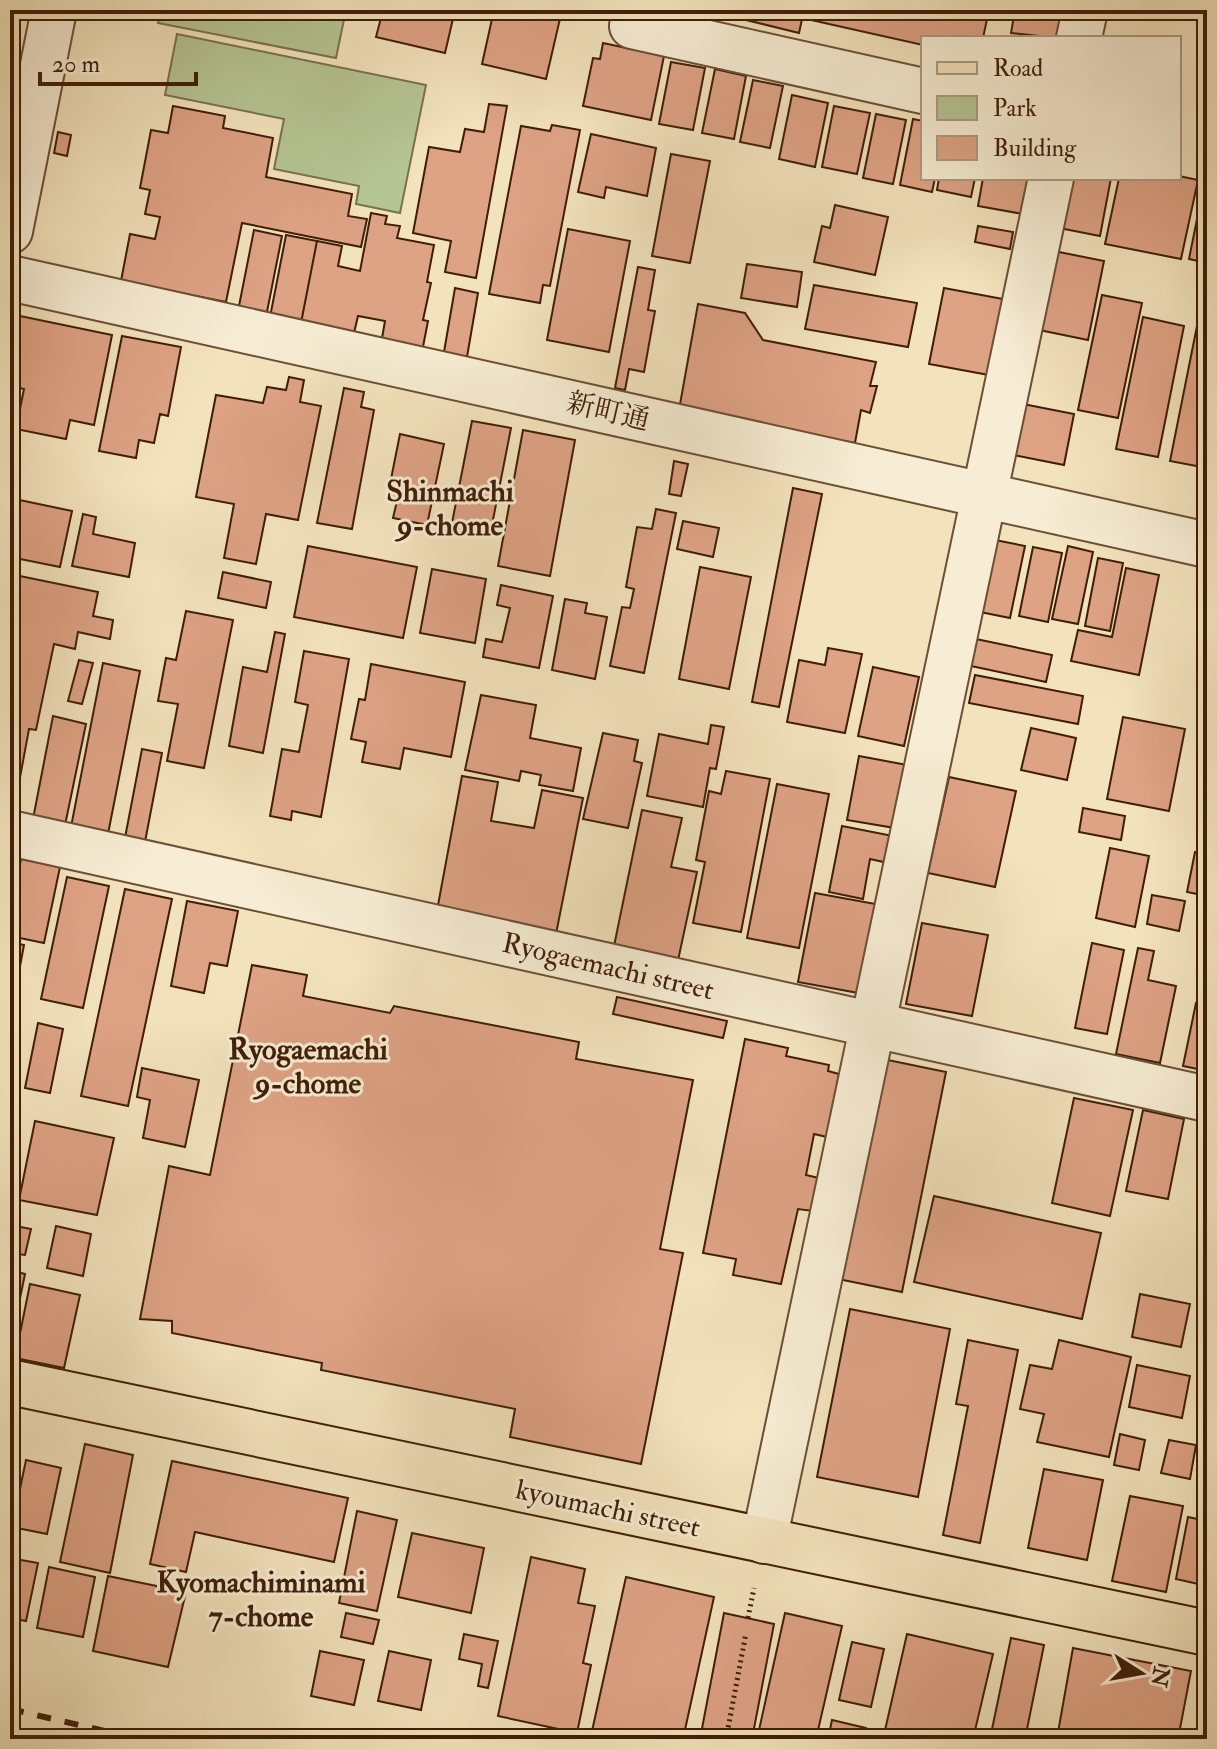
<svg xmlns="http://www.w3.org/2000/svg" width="1217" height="1749" font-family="'IM FELL Double Pica','Noto Serif JP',serif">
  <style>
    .green { fill: #b6c594; stroke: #7a724e; stroke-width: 2 }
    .building { fill: #dea285; stroke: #3f1e08; stroke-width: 2 }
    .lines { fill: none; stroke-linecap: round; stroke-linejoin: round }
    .minor-casing { stroke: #6c4f35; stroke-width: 48 }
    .major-casing { stroke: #3f1e08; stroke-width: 48 }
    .path { stroke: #3f1e08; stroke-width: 5; stroke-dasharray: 2 4; stroke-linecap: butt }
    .minor { stroke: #f7edd4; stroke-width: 44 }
    .major { stroke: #f3e3bd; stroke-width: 44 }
    .rail { stroke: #3f1e08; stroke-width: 6; stroke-dasharray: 14 14; stroke-linecap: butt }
    .labels { text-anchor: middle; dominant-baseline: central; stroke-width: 6; stroke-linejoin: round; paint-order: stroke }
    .street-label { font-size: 28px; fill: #3f1e08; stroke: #f7edd4 }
    .neighbourhood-label { font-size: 30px; font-weight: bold; fill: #3f1e08; stroke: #f7edd4 }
  </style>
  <rect width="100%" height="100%" fill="#f3e3bd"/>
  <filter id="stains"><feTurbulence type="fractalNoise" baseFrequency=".0025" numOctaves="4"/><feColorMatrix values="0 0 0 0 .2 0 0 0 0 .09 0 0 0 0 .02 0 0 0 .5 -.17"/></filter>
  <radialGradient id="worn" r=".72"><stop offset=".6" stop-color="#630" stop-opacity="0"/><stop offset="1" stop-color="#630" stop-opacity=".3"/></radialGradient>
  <path class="green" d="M161,10H346L336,58L158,23Z
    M177,34L426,85L400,213L356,204L359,186L274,169L284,119L165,95Z"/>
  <path class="building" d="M383,10H455L445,53L376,37Z
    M494,10H562L546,79L482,64Z
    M732,10H804L799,33L738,18Z
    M813,10H989L983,38H923V45L811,20Z
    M1015,10H1063L1058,38L1011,33Z
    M603,43L664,56L651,120L583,106L593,58L600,59Z
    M671,62L705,68L693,130L659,124Z
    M715,69L746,76L734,139L702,133Z
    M753,80L783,86L770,148L740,142Z
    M792,95L828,103L815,167L779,159Z
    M489,104L507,106L476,278L445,272L451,241L413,233L429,147L460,152L465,129L484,132Z
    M173,106L225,116L223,128L273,138L266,177L352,194L348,216L367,219L361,247L242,223L226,302L121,281L130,234L155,239L160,217L145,214L150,190L140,188L151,130L168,133Z
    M834,106L870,113L857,174L822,167Z
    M876,114L906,120L893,184L863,178Z
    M913,119L923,121V178H935L932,192L900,185Z
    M552,125L580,130L550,286L543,285L540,303L489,294L521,126L550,131Z
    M58,132L71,135L67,156L54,153Z
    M591,134L656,148L647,196L606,187L604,198L578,192Z
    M671,154L710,161L690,263L652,256Z
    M1179,176L1198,180L1181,259L1105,244L1119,178Z
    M939,178H975L971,197L937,190Z
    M983,178H1030L1023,214L978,206Z
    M1065,178H1111L1100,236L1054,227Z
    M1204,184L1207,185V263L1189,259Z
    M835,205L888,217L875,275L814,262L822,226L830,228Z
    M371,213L387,216L385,224L400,226L397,238L434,245L427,282L431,283L423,320L428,321L422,352L381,344L385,321L358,316L354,333L301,323L317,241L342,246L338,266L360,271Z
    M978,226L1013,232L1010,249L975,242Z
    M568,229L630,241L609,352L547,340Z
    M254,230L282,236L266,317L238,311Z
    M286,235L317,241L301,323L270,317Z
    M1054,251L1104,261L1088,340L1039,330Z
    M747,264L802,272L797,307L741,298Z
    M638,267L655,270L648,310L655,311L644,372L629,369L625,390L615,388Z
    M814,285L917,303L908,347L805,329Z
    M455,288L478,293L467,357L444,352Z
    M944,288L1003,299L989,375L929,364Z
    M1204,291H1207V468L1170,461Z
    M1102,295L1142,303L1118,418L1078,410Z
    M698,304L745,313L763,340L876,362L870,386H877L870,413L861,410L855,443L679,410Z
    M20,316L112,335L94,425L70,420L66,439L16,429L24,389L10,386V367Z
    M1143,317L1184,326L1158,457L1116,449Z
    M122,336L181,347L168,416L160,414L154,443L139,440L136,458L99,451Z
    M289,377L304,380L300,402L321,406L298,520L266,514L256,564L224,558L234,504L196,497L216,395L263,403L267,387L286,390Z
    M344,388L364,392L361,407L374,410L352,529L317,523Z
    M1023,404L1074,414L1064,465L1013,455Z
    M472,421L511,428L490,535L451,528Z
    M523,430L575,440L550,576L498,566Z
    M400,434L444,444L427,525L393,518L397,501L387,499Z
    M674,461L688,464L681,496L669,494Z
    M793,488L822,494L779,707L752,702Z
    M10,498L72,511L60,567L10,557Z
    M656,509L676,513L644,673L610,666L622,607L630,608L634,589L626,587L637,527L652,529Z
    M83,514L96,517L93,534L135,543L129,577L72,566Z
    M683,521L719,528L713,557L677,549Z
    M995,540L1025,546L1010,618L980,612Z
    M308,546L417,567L403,638L294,617Z
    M1068,546L1093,552L1078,624L1052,619Z
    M1033,547L1062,553L1048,622L1019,616Z
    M1098,558L1123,563L1110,631L1085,626Z
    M700,567L751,577L729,689L679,679Z
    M1126,568L1159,575L1139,675L1071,661L1078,630L1112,637Z
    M432,569L486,579L475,643L420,633Z
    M223,572L271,582L266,608L218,598Z
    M10,574L98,592L93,616L113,620L110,639L78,632L75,649L54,644L36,730L29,729L14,810L10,809Z
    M501,585L553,596L539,668L483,657L486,639L502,642L510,608L497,605Z
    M565,599L587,603L585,613L607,617L595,679L552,670Z
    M186,611L233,620L204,768L167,761L178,704L158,701L166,658L176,660Z
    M275,632L285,634L263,753L229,746L243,667L267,672Z
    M976,639L1052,655L1046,682L971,666Z
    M828,648L862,654L845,733L787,722L799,660L825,665Z
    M304,651L349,659L321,817L292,811L291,820L270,816L282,749L299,752L308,705L295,702Z
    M79,660L93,663L82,704L68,701Z
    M103,663L140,671L107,839L70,832Z
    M371,664L465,682L451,757L404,748L400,769L362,762L366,742L351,739L359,699L365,700Z
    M873,667L919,677L904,746L858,736Z
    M975,675L1083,696L1078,724L969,703Z
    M481,695L536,705L530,738L581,748L573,791L539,785L541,775L521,771L519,781L465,770Z
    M53,716L86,724L64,830L32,824Z
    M1123,717L1185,729L1169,811L1107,799Z
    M711,725L724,727L716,769L710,768L703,807L647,796L659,734L708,744Z
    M1031,728L1076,738L1067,780L1021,770Z
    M603,733L638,740L634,761L642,763L628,828L583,819Z
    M142,749L162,753L144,847L124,843Z
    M859,756L907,765L895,828L847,820Z
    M726,771L770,779L741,932L693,923L705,862L696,860L709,791L721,794Z
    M462,776L498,782L491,821L534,828L542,790L583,798L555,939L436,916Z
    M949,777L1016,791L995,887L928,873Z
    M777,784L829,794L799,948L747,938Z
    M1083,808L1125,816L1121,840L1079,832Z
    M642,810L682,818L671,867L697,872L677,965L613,951Z
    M842,826L893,836L888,863L870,859L863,899L829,892Z
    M1110,848L1149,856L1135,927L1096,918Z
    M1195,852L1207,854V896L1187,892Z
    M21,859L60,867L44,943L10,936V911Z
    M67,877L109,886L83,1008L41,999Z
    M125,889L172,899L128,1106L81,1096Z
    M815,893L881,905L864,994L798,982Z
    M1152,895L1185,901L1179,931L1147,924Z
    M187,901L238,911L227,966L210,963L204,993L171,986Z
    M922,923L988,935L972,1016L906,1004Z
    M10,942L24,945L17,982L10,981Z
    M1092,943L1124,950L1107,1034L1075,1028Z
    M1138,948L1154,951L1148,980L1176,986L1160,1063L1116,1054Z
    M252,965L307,975L303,996L390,1013L394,1006L579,1042L576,1059L693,1080L660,1249L683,1253L641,1464L510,1437L515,1409L321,1370L322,1363L172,1333V1321L140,1319L169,1166L210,1175Z
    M617,997L727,1021L723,1038L613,1014Z
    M1196,1003L1207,1005V1071L1183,1066Z
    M38,1023L63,1029L50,1093L25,1088Z
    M745,1039L788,1048L786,1056L829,1065L828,1071L839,1074L827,1137L814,1134L806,1175L819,1178L813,1211L798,1209L781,1284L733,1275L736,1259L703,1253Z
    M883,1059L946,1072L902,1292L838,1279Z
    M142,1068L199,1080L185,1147L143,1138L150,1100L137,1097Z
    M1074,1098L1133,1110L1110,1216L1052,1203Z
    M1143,1110L1184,1119L1168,1199L1126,1191Z
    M35,1121L114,1138L97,1215L19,1200Z
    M10,1148L19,1150L10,1195Z
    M934,1196L1101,1233L1082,1319L914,1282Z
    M10,1225L31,1229L25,1255L10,1253Z
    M56,1226L91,1234L83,1276L47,1268Z
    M10,1270L25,1274L10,1347Z
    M30,1284L80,1295L64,1368L15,1358Z
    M1140,1294L1190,1304L1181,1347L1132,1337Z
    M850,1309L950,1329L918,1497L817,1477Z
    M968,1340L1018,1350L980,1543L943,1535L968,1406L956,1404Z
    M1059,1340L1131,1357L1109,1457L1037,1442L1044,1414L1020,1409L1030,1365L1052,1369Z
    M1137,1365L1190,1376L1182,1418L1129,1407Z
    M1120,1434L1145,1440L1139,1470L1114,1465Z
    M1169,1440L1196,1445L1190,1479L1161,1473Z
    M85,1444L133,1455L110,1573L60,1562Z
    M26,1460L61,1468L47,1534L12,1527Z
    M172,1461L348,1498L334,1562L195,1532L186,1572L150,1564Z
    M1044,1469L1103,1480L1087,1560L1028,1548Z
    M1130,1496L1183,1506L1166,1592L1112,1581Z
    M357,1511L397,1520L377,1611L339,1603Z
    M1188,1517L1207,1521V1586L1176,1579Z
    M412,1533L484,1548L471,1613L398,1597Z
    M531,1557L585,1569L578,1603L595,1606L583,1663L591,1665L577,1733L498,1716Z
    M10,1558L38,1563L26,1621L10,1618Z
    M49,1567L95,1577L83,1637L37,1628Z
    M108,1576L186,1592L168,1667L93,1651Z
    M626,1577L714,1597L683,1739H631L592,1731Z
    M346,1613L379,1620L373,1644L341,1637Z
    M724,1613L774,1624L752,1739H700Z
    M785,1613L842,1626L816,1739H757Z
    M464,1634L498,1641L488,1688L478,1686L482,1664L459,1659Z
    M907,1634L993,1654L973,1739H883Z
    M1011,1638L1044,1645L1025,1739L991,1734Z
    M852,1642L884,1649L871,1707L839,1700Z
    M1073,1648L1191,1671L1178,1739L1057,1738Z
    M320,1651L364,1660L354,1705L311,1696Z
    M389,1651L431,1660L421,1710L378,1701Z
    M1207,1681V1739H1196Z
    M832,1720L866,1728L863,1739H828Z"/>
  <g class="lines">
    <defs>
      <path id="minor" d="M632,26L923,91
        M1079,38L1085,10
        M10,231L54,10
        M10,278L1207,545
        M10,833L1207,1099
        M764,1541L1051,178"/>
      <path id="major" d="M10,1382L1207,1633"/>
    </defs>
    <use href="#minor" class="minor-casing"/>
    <use href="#major" class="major-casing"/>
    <path class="path" d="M748,1618L754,1588
      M726,1739L746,1633"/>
    <use href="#minor" class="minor"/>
    <use href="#major" class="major"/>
    <path class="rail" d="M10,1709L139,1739
      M10,1739H11"/>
  </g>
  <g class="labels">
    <g class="street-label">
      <text transform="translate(608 412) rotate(13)">新町通</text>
      <text transform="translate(608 967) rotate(13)">Ryogaemachi street</text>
      <text transform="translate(608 1509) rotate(12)">kyoumachi street</text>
    </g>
    <g class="neighbourhood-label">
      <text x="450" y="491">Shinmachi<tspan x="450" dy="34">9-chome</tspan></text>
      <text x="308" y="1049">Ryogaemachi<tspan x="308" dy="34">9-chome</tspan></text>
      <text x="261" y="1582">Kyomachiminami<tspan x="261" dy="34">7-chome</tspan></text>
    </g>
  </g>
  <rect width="1217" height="1749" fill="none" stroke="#f3e3bd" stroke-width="40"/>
  <rect x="12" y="12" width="1193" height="1725" fill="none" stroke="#3f1e08" stroke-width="4"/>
  <rect x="20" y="20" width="1177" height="1709" fill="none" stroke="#3f1e08" stroke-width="2"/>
  <rect x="921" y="36" width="260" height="144" fill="#f7edd4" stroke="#ad9a82" stroke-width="2"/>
  <rect x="937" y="62" width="40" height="12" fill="#f3e3bd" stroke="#ad9a82" stroke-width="2"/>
  <text x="993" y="76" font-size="24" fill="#3f1e08">Road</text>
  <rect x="937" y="96" width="40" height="24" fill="#b6c594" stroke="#ad9a82" stroke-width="2"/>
  <text x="993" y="116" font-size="24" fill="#3f1e08">Park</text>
  <rect x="937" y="136" width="40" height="24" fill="#dea285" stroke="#ad9a82" stroke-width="2"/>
  <text x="993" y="156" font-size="24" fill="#3f1e08">Building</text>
  <g transform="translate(1141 1673) rotate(101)" stroke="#f7edd4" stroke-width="6" paint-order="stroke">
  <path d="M0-6L14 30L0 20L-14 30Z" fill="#3f1e08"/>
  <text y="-12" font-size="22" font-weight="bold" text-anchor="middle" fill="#3f1e08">N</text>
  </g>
  <path d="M40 72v12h156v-12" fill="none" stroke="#3f1e08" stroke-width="4"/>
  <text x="52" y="72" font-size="24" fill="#3f1e08" stroke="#f7edd4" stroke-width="6" paint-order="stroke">20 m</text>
  <rect width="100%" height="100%" filter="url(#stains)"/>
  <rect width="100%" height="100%" fill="url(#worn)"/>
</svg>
